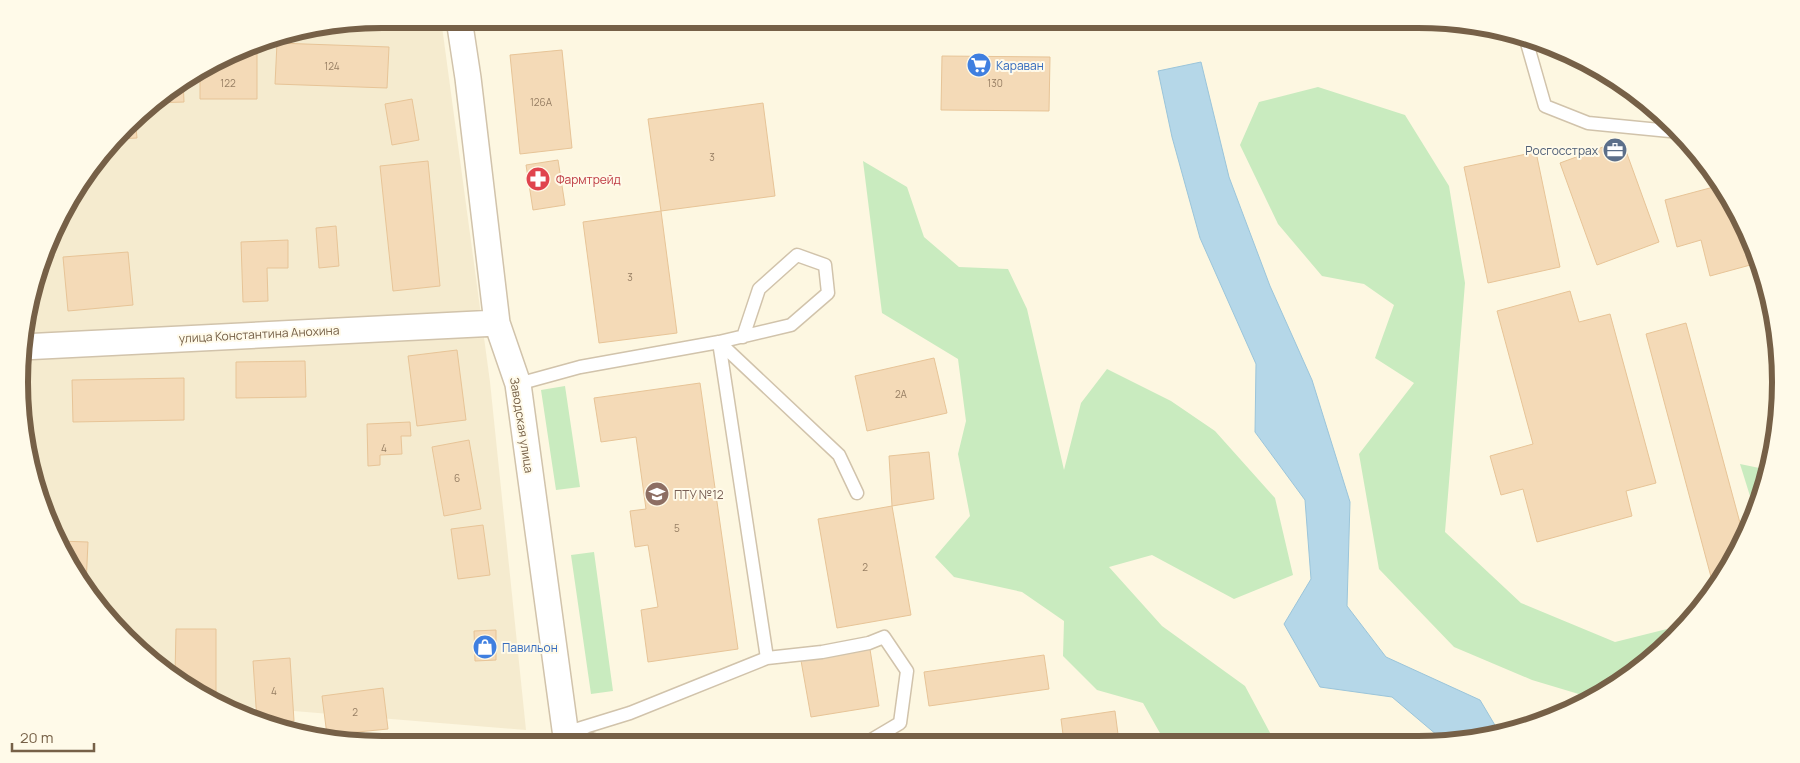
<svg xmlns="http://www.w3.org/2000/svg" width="1800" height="763" font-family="Manrope,sans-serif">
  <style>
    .residential { fill: #f5ebcf }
    .green { fill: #c9ebbf }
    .water { fill: #b5d7e8; stroke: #9bc5da }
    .building { fill: #f4dab7; stroke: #e7c497 }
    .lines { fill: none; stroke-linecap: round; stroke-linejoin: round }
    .service-casing { stroke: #d1c3ab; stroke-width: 15 }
    .minor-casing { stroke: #d1c3ab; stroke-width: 28 }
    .service { stroke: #fff; stroke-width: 12 }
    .minor { stroke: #fff; stroke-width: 25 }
    .labels { text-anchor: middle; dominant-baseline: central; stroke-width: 4; stroke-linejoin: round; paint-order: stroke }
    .number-label { font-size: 10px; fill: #967e63 }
    .shop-label { font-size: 12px; fill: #366cbe; stroke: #fffae9; text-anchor: start }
    .service-label { font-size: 12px; fill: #4e5e75; stroke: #fffae9; text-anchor: end }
    .health-label { font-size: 12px; fill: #be3a42; stroke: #fffae9; text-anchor: start }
    .street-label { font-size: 12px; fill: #766047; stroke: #fffae9 }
    .education-label { font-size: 12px; fill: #785e54; stroke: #fffae9; text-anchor: start }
    .rim { fill: none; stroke: #766047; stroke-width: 6 }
  </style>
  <rect width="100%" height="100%" fill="#fdf7e1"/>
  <path class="residential" d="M422,19H441L490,382L526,730L220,705L200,696L143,654L67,563L26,452L19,381L26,311L67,200L143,109L200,67L265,38L346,25Z"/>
  <path class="green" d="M1318,87L1405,115L1449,186L1465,283L1445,532L1521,603L1615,642L1683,625L1640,669L1580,704L1582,695L1532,680L1454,647L1379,569L1359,454L1414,383L1375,358L1394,305L1364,284L1322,276L1278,224L1240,145L1259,102Z
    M863,161L907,187L924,237L959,267L1008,269L1027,309L1064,470L1081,403L1107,369L1171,401L1215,431L1275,498L1293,575L1234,599L1152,555L1109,567L1162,626L1245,686L1275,742H1165L1143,703L1097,690L1063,656L1064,621L1022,592L954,577L935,557L970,516L958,454L966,421L958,359L882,313Z
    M565,386L580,487L556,490L541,390Z
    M1740,464L1769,470L1762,498L1755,512Z
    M594,552L613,691L591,694L571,555Z"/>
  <path class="water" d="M1201,62L1229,177L1270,286L1312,380L1350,502L1347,606L1386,657L1480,700L1499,732L1466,741H1444L1392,697L1320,687L1284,624L1311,579L1305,500L1255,432L1256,364L1200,238L1172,137L1158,71Z"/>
  <path class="building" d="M277,43L389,47L387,88L275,84Z
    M246,47H257V99H200V67Z
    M562,50L572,148L520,154L510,55Z
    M942,56L1050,57L1049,111L941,110Z
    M183,80L184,102L151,103Z
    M412,99L419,140L392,145L385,104Z
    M763,103L775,196L661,211L648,119Z
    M135,118L137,138L118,139Z
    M1622,140L1659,242L1597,265L1560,163Z
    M1536,152L1560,267L1488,283L1464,167Z
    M558,160L565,205L533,210L526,165Z
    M428,161L440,286L393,291L380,166Z
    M1721,185L1744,221L1754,264L1710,276L1701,240L1677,247L1665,200Z
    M661,211L677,333L599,343L583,222Z
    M336,226L339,266L319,268L316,228Z
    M288,240V268H267L268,301L243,302L241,242Z
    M128,252L133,305L68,311L63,257Z
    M1570,291L1579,322L1610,314L1656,483L1626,491L1632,516L1537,542L1523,489L1501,495L1490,456L1533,444L1497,311Z
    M1686,323L1743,534L1714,588L1646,334Z
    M457,350L466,420L417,426L408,356Z
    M934,358L947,413L867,431L855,376Z
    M305,361L306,397L236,398V362Z
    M184,378V420L73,422L72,380Z
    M19,380H22L25,414H22Z
    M700,383L738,649L648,662L641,610L658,607L648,545L635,547L630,511L646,509L636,437L601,442L594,398Z
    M410,422L411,436H401L402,454L380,455V465L368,466L367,424Z
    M469,440L481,509L444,516L432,447Z
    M929,452L934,499L892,506L889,456Z
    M892,506L911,615L837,628L818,519Z
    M483,525L490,575L458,579L451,529Z
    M59,541L88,542L86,585L67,563Z
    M176,629H216V703L200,696L172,676L175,675Z
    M496,630V660L475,661L474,631Z
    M869,643L879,706L811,717L800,655Z
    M1044,655L1049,689L929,706L924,672Z
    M290,658L294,721L260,723L257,721L253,661Z
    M383,688L388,729L327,735L322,696Z
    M1115,711L1119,742H1064L1061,719Z"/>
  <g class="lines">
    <defs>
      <path id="service" d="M1525,36L1545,106L1588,123L1680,132
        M719,342L767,658
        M719,342L839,455L857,493
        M518,384L580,367L719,342L791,325L828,293L825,265L797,255L759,289L743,337
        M565,733L630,713L767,658L822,652L869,643L884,637L907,671L900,723L868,742L863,743
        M565,733L610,744"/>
      <path id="minor" d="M459,19L468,78L497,323L518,384L567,744
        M22,347L497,323"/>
    </defs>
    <use href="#service" class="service-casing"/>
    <use href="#minor" class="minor-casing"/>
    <use href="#service" class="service"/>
    <use href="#minor" class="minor"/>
  </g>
  <defs>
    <symbol id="supermarket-disc" viewBox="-11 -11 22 22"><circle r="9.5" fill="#3f7fe0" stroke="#fffae9"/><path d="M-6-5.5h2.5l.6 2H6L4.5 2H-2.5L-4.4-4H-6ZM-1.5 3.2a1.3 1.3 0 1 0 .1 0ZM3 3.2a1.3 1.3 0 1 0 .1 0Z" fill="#fff"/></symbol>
    <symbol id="office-disc" viewBox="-11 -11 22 22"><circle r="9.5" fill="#5c6f8a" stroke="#fffae9"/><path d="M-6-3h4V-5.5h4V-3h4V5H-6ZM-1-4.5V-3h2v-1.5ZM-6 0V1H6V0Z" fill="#fff"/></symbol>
    <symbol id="pharmacy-disc" viewBox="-11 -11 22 22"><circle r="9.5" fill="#e0444e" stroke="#fffae9"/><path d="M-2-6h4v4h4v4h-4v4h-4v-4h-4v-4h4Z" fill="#fff"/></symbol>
    <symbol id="university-disc" viewBox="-11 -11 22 22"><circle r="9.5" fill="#8d6e63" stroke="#fffae9"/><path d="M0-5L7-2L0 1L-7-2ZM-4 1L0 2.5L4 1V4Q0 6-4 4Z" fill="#fff"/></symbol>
    <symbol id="shop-disc" viewBox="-11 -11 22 22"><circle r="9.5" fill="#3f7fe0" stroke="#fffae9"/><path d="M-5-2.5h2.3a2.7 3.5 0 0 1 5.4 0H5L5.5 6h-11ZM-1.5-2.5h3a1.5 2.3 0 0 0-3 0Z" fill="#fff"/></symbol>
  </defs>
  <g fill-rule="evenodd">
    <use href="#supermarket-disc" x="965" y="51" width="28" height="28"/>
    <use href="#office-disc" x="1601" y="136" width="28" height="28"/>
    <use href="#pharmacy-disc" x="524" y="165" width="28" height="28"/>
    <use href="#university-disc" x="643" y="480" width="28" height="28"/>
    <use href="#shop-disc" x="471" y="633" width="28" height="28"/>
  </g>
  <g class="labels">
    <g class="number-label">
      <text x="332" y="66">124</text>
      <text x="228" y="83">122</text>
      <text x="995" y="83">130</text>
      <text x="541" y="102">126А</text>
      <text x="712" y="157">3</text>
      <text x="630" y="277">3</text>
      <text x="901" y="394">2А</text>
      <text x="384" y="448">4</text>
      <text x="457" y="478">6</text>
      <text x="677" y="528">5</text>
      <text x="865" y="567">2</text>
      <text x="274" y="691">4</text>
      <text x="355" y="712">2</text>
    </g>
    <g class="shop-label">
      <text x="996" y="65">Караван</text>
      <text x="502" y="647">Павильон</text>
    </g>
    <g class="service-label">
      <text x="1598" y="150">Росгосстрах</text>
    </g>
    <g class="health-label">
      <text x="556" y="179">Фармтрейд</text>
    </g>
    <g class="street-label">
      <text transform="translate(259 334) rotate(-3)">улица Константина Анохина</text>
      <text transform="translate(522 425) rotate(81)">Заводская улица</text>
    </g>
    <g class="education-label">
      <text x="674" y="494">ПТУ №12</text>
    </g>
  </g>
  <path d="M0 0H1800V763H0ZM382 28H1418A354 354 0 0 1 1772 382V382A354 354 0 0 1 1418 736H382A354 354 0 0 1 28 382V382A354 354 0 0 1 382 28Z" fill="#fffae9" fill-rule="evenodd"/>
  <path class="rim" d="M382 28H1418A354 354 0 0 1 1772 382V382A354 354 0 0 1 1418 736H382A354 354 0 0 1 28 382V382A354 354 0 0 1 382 28Z"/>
  <path d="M12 743v8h82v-8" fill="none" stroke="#766047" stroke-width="2.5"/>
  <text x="20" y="743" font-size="15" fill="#766047" stroke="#fffae9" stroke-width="4" paint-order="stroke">20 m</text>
</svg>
